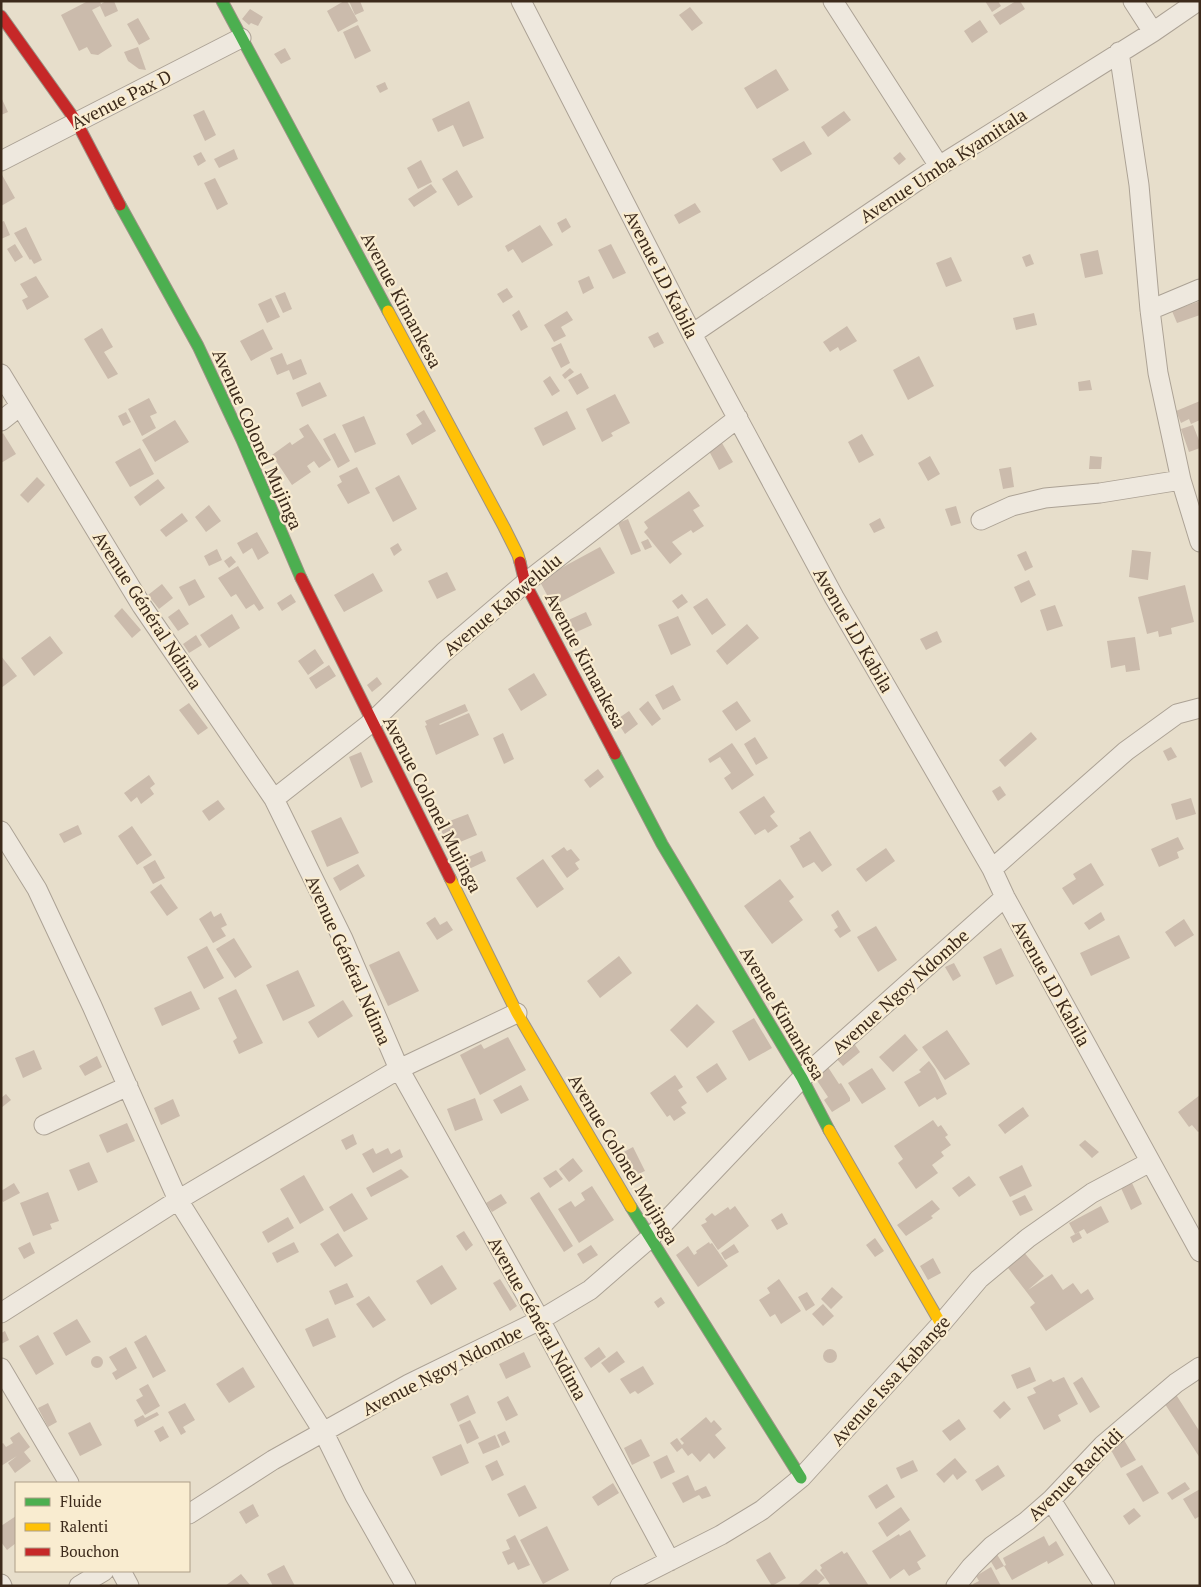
<svg xmlns="http://www.w3.org/2000/svg" width="1201" height="1587" font-family="'PT Serif',serif">
  <style>
    .building { fill: #cbbbac }
    .lines { fill: none; stroke-linecap: round; stroke-linejoin: round }
    .street-casing { stroke: #aca295; stroke-width: 21 }
    .fast-casing { stroke: #9c9285; stroke-width: 13 }
    .slow-casing { stroke: #9c9285; stroke-width: 13 }
    .jam-casing { stroke: #9c9285; stroke-width: 13 }
    .street { stroke: #eee8de; stroke-width: 19 }
    .fast { stroke: #4caf50; stroke-width: 11 }
    .slow { stroke: #ffc107; stroke-width: 11 }
    .jam { stroke: #c62828; stroke-width: 11 }
    .labels { text-anchor: middle; dominant-baseline: central; stroke-width: 4.5; stroke-linejoin: round; paint-order: stroke }
    .street-label { font-size: 18px; fill: #3c2a1b; stroke: #f9ecd0 }
  </style>
  <rect width="100%" height="100%" fill="#e7decb"/>
  <path class="building" d="M88,1H100L101,4L106,1H114L118,11L105,17L100,6L92,10L112,46L98,55L91,54L87,47L79,51L61,15Z
    M344,1H347L358,21L338,32L327,11Z
    M349,1H360L364,11L355,15Z
    M985,1H998L1001,6L992,12Z
    M1016,1H1020L1025,9L1000,25L993,15Z
    M690,7L703,23L692,31L679,15Z
    M250,9L263,17L258,26L251,23L249,25L242,19Z
    M138,18L150,39L139,45L127,24Z
    M980,20L988,32L972,43L964,31Z
    M358,25L371,51L355,59L343,32Z
    M138,47L146,70L139,69L128,61L124,52Z
    M285,48L291,59L281,64L274,54Z
    M776,69L789,90L757,109L744,88Z
    M385,82L388,89L380,93L376,86Z
    M1,97L8,112L1,115Z
    M469,101L484,138L463,147L453,125L438,132L432,119Z
    M204,110L216,135L205,141L193,115Z
    M844,111L851,120L828,137L821,127Z
    M804,141L812,154L781,172L772,159Z
    M234,149L238,159L219,168L214,159Z
    M201,152L206,161L198,166L193,156Z
    M900,152L906,159L899,165L893,158Z
    M421,160L432,182L418,189L407,168Z
    M457,170L473,197L458,206L442,179Z
    M1,173L15,198L1,206Z
    M215,178L228,204L217,210L204,183Z
    M431,184L437,192L414,207L408,199Z
    M695,203L701,212L679,224L674,215Z
    M566,218L571,227L562,233L557,223Z
    M4,221L10,235L1,239V222Z
    M540,225L553,245L522,263L513,249L508,252L505,246Z
    M26,227L42,260L34,264L31,259L30,260L14,233Z
    M15,244L23,257L15,262L7,249Z
    M611,244L626,273L613,279L598,250Z
    M1098,250L1103,274L1085,278L1080,254Z
    M1030,254L1034,264L1026,267L1022,257Z
    M951,257L962,281L946,287L936,263Z
    M36,276L49,297L27,310L22,300L28,297L20,284Z
    M589,276L594,288L583,294L578,281Z
    M507,288L513,297L503,303L497,294Z
    M285,292L292,309L283,313L275,296Z
    M271,298L280,317L267,323L258,304Z
    M1200,301V315L1177,323L1172,311Z
    M519,310L528,327L521,331L512,315Z
    M567,311L573,320L561,327L566,336L554,342L544,325Z
    M1034,313L1037,325L1016,330L1013,318Z
    M847,326L857,341L840,351L838,347L830,352L823,342Z
    M102,328L113,347L104,352L118,374L108,379L84,339Z
    M263,329L273,349L251,361L240,341Z
    M658,332L664,343L654,348L648,337Z
    M561,343L570,363L561,368L551,348Z
    M282,353L287,365L301,359L307,374L293,380L289,370L277,375L270,358Z
    M919,356L934,386L908,400L893,370Z
    M570,368L574,372L565,379L562,375Z
    M581,373L589,388L577,395L568,380Z
    M550,376L560,391L552,396L543,381Z
    M1090,380L1092,390L1079,391L1078,382Z
    M320,382L327,396L302,407L296,393Z
    M615,394L630,423L611,433L613,436L602,442L586,409Z
    M149,398L157,413L150,416L156,428L142,436L128,409Z
    M1200,401V420L1191,424L1189,419L1181,423L1176,411Z
    M424,410L436,431L412,445L406,434L422,424L416,415Z
    M567,411L576,429L543,446L534,428Z
    M126,412L131,422L123,426L118,416Z
    M364,416L376,444L355,453L342,425Z
    M175,420L189,442L155,462L142,440Z
    M308,424L331,460L319,468L314,461L307,466L311,472L292,485L272,455L290,442L292,445L304,437L299,429Z
    M1193,425L1200,443V448L1189,452L1181,429Z
    M3,433L16,454L1,463V435Z
    M335,433L350,461L338,468L323,439Z
    M862,434L874,455L859,463L848,442Z
    M722,443L733,462L719,470L709,451Z
    M140,448L154,474L130,487L115,462Z
    M930,456L940,474L928,481L918,463Z
    M1090,456L1102,457L1101,469H1089Z
    M357,467L370,493L348,504L337,485L342,482L339,476Z
    M1011,467L1014,487L1003,489L999,469Z
    M399,475L417,509L393,522L375,488Z
    M37,477L45,485L28,503L20,495Z
    M158,479L165,488L140,506L134,497Z
    M689,491L700,506L693,510L704,526L693,533L691,530L672,542L682,554L670,564L644,532L648,528L644,522Z
    M209,505L221,521L206,532L195,517Z
    M956,506L961,523L951,526L945,509Z
    M182,513L188,521L166,537L160,530Z
    M880,518L885,528L874,533L869,524Z
    M628,519L641,551L631,555L618,523Z
    M257,532L269,553L258,560L252,548L243,554L237,543Z
    M648,539L652,547L645,550L641,542Z
    M398,543L402,550L394,556L390,548Z
    M600,547L615,573L553,606L539,580Z
    M217,549L222,560L209,566L204,556Z
    M1132,550L1151,552L1148,580L1129,577Z
    M1026,551L1033,567L1025,571L1017,555Z
    M231,556L236,562L229,568L224,561Z
    M238,566L264,608L259,611L254,604L246,609L236,594L231,597L218,578Z
    M447,572L456,590L437,599L428,581Z
    M373,573L383,591L344,612L334,595Z
    M195,579L205,597L189,606L179,587Z
    M1029,580L1036,595L1021,603L1014,587Z
    M162,584L173,598L159,609L148,595Z
    M1185,585L1194,622L1171,628L1172,634L1159,637L1158,631L1147,634L1138,597Z
    M291,594L296,602L282,611L277,603Z
    M682,594L688,602L678,609L672,601Z
    M707,598L726,625L712,635L693,607Z
    M1055,605L1063,626L1047,631L1040,610Z
    M122,608L141,630L132,638L114,616Z
    M179,609L189,624L178,631L168,617Z
    M586,612L592,625L570,635L564,622Z
    M232,614L240,628L209,648L200,635Z
    M678,616L691,645L671,655L658,625Z
    M747,624L759,638L727,665L716,651Z
    M937,631L942,642L926,650L920,639Z
    M196,635L202,645L189,653L183,644Z
    M50,636L63,653L34,676L21,658Z
    M1135,637L1140,670L1126,672L1125,665L1111,668L1107,641Z
    M315,649L324,663L308,675L298,661Z
    M1,656L17,676L1,688Z
    M329,665L336,676L316,689L309,678Z
    M534,673L547,695L521,711L508,689Z
    M377,677L382,684L372,692L367,685Z
    M673,685L681,700L663,710L655,695Z
    M648,701L661,719L652,726L639,709Z
    M737,701L751,721L736,731L722,711Z
    M189,703L208,728L198,735L179,710Z
    M465,704L468,711L439,724L440,725L469,713L479,735L436,755L425,726L427,725L425,721Z
    M629,711L638,724L625,734L616,720Z
    M1031,732L1037,739L1005,767L999,760Z
    M503,733L514,759L504,764L493,738Z
    M755,737L768,758L756,765L744,744Z
    M732,743L754,775L732,790L724,778L731,773L720,757L710,763L708,759Z
    M1171,747L1177,757L1168,761L1163,751Z
    M361,752L373,782L361,788L349,757Z
    M598,769L604,777L590,788L584,780Z
    M149,775L155,784L150,788L154,794L141,804L137,797L131,802L124,793Z
    M1000,786L1006,795L998,801L992,791Z
    M764,796L775,812L770,816L778,826L768,833L765,829L755,835L739,812Z
    M1191,798L1196,814L1176,820L1171,804Z
    M218,800L225,809L209,821L202,811Z
    M468,814L477,835L448,847L439,825Z
    M341,817L359,853L327,867L311,831Z
    M78,825L82,834L64,843L59,834Z
    M132,826L152,855L137,865L118,836Z
    M810,831L832,865L822,872L814,862L803,868L790,846L800,840L799,838Z
    M1178,837L1184,849L1177,852L1179,858L1159,867L1151,849Z
    M564,847L567,851L571,849L580,860L575,863L579,869L567,878L551,856Z
    M886,848L895,861L866,882L856,869Z
    M482,851L486,861L469,869L464,859Z
    M543,859L564,889L537,908L516,878Z
    M155,860L165,878L153,884L143,867Z
    M1091,863L1104,885L1073,905L1062,888L1076,879L1073,874Z
    M358,864L365,876L340,891L333,878Z
    M780,879L794,897L789,901L803,920L772,944L744,906Z
    M161,884L178,908L167,916L150,892Z
    M838,910L851,931L840,938L834,930L838,927L831,915Z
    M211,911L214,917L221,913L227,925L221,928L226,936L213,943L199,919Z
    M1101,912L1105,920L1089,930L1084,923Z
    M435,917L440,925L447,921L453,930L437,940L426,923Z
    M1184,919L1194,935L1175,947L1165,932Z
    M876,926L897,960L878,972L857,937Z
    M1119,935L1130,958L1091,976L1080,953Z
    M234,938L252,967L235,978L216,949Z
    M207,946L224,978L204,989L187,957Z
    M1001,948L1014,976L996,985L983,957Z
    M399,951L419,991L388,1006L369,965Z
    M619,956L632,973L600,998L587,981Z
    M954,963L961,976L953,981L945,967Z
    M298,970L315,1006L283,1021L266,985Z
    M236,989L263,1043L239,1054L233,1041L237,1038L218,998Z
    M191,991L200,1009L162,1026L154,1008Z
    M343,1000L353,1016L318,1038L308,1022Z
    M697,1004L715,1022L687,1048L670,1030Z
    M754,1018L772,1048L749,1061L732,1031Z
    M947,1030L970,1064L945,1080L922,1047Z
    M905,1034L918,1050L893,1072L879,1057Z
    M508,1037L526,1070L480,1095L460,1055L481,1044L484,1049Z
    M853,1042L860,1052L843,1066L835,1057Z
    M34,1050L42,1069L23,1078L15,1058Z
    M97,1056L102,1067L85,1076L79,1066Z
    M929,1061L935,1069L947,1094L937,1100L935,1097L919,1107L904,1082L921,1072L919,1070Z
    M717,1063L727,1079L707,1093L696,1077Z
    M826,1064L839,1084L841,1083L850,1098V1101L832,1112L824,1100L828,1097L814,1076Z
    M872,1068L886,1089L862,1104L848,1083Z
    M675,1075L683,1087L678,1090L687,1103L681,1107L686,1113L674,1121L670,1115L667,1117L650,1093Z
    M521,1085L529,1100L501,1114L493,1100Z
    M6,1094L11,1100L1,1108V1098Z
    M1200,1095V1131L1198,1132L1192,1125L1189,1127L1178,1112Z
    M475,1098L483,1120L455,1131L447,1109Z
    M173,1099L180,1116L161,1125L154,1108Z
    M1023,1107L1029,1116L1005,1134L998,1125Z
    M933,1120L938,1127L941,1125L948,1135L945,1137L951,1145L941,1152L944,1156L932,1165L938,1173L916,1189L898,1163L903,1159L894,1146Z
    M127,1123L135,1141L107,1153L99,1135Z
    M353,1134L357,1144L346,1150L341,1140Z
    M1085,1140L1099,1152L1092,1158L1079,1145Z
    M633,1147L645,1171L629,1178L618,1155Z
    M373,1148L376,1154L388,1148L391,1154L400,1149L403,1157L373,1173L362,1154Z
    M573,1158L583,1171L569,1182L559,1169Z
    M89,1162L98,1182L78,1191L69,1170Z
    M1022,1165L1032,1186L1010,1197L999,1177Z
    M401,1169L409,1177L371,1197L366,1188Z
    M556,1170L563,1179L550,1188L543,1178Z
    M304,1175L324,1210L300,1224L280,1189Z
    M969,1176L976,1185L959,1197L952,1188Z
    M14,1183L20,1193L3,1202L1,1199V1191Z
    M1132,1183L1142,1204L1131,1210L1121,1188Z
    M592,1186L614,1220L579,1243L558,1209L571,1201L575,1207L585,1200L581,1193Z
    M48,1192L59,1221L50,1224L52,1229L33,1236L20,1203Z
    M539,1192L573,1246L564,1252L530,1198Z
    M352,1193L368,1219L344,1232L329,1207Z
    M501,1194L507,1203L492,1212L486,1203Z
    M1025,1195L1033,1210L1020,1216L1012,1201Z
    M932,1200L940,1209L931,1216L933,1218L906,1236L897,1225Z
    M735,1206L749,1226L718,1250L701,1225L707,1222L705,1219L712,1213L715,1216L728,1207L730,1210Z
    M1101,1206L1109,1222L1087,1234L1084,1229L1075,1234L1069,1223Z
    M782,1213L788,1224L777,1230L771,1220Z
    M288,1217L294,1228L268,1243L262,1232Z
    M464,1231L473,1245L466,1251L456,1236Z
    M1079,1232L1082,1238L1073,1243L1070,1237Z
    M338,1233L353,1256L335,1267L320,1244Z
    M875,1238L884,1251L875,1257L866,1245Z
    M30,1242L35,1253L24,1259L18,1248Z
    M294,1242L299,1252L277,1263L272,1253Z
    M709,1242L710,1244L712,1243L728,1266L698,1287L676,1255L688,1246L694,1255L697,1253L696,1251Z
    M734,1244L739,1252L725,1260L721,1253Z
    M591,1245L598,1255L583,1264L577,1254Z
    M1022,1250L1044,1276L1028,1290L1052,1274L1063,1290L1073,1283L1081,1294L1088,1289L1094,1299L1046,1331L1030,1307L1035,1303L1005,1264Z
    M933,1258L941,1273L928,1280L920,1266Z
    M442,1265L457,1289L431,1305L416,1281Z
    M500,1279L517,1306L510,1311L493,1283Z
    M779,1279L801,1311L781,1324L775,1314L770,1317L759,1300L770,1293L767,1288Z
    M347,1283L354,1297L335,1305L329,1291Z
    M832,1287L843,1297L831,1309L821,1299Z
    M807,1292L815,1305L806,1311L798,1297Z
    M369,1296L386,1320L373,1328L356,1304Z
    M661,1297L665,1303L658,1308L654,1302Z
    M823,1304L834,1316L823,1326L812,1314Z
    M328,1318L336,1337L313,1347L305,1329Z
    M77,1319L91,1342L66,1356L53,1333Z
    M5,1331L9,1340L1,1344V1333Z
    M38,1335L54,1364L36,1375L19,1346Z
    M146,1335L166,1371L153,1378L134,1342Z
    M126,1347L137,1368L116,1380L112,1373L117,1370L109,1357Z
    M599,1347L606,1357L591,1368L584,1358Z
    M823 1356a7 7 0 1 1 14 0a7 7 0 1 1-14 0Z
    M617,1351L625,1362L609,1373L601,1363Z
    M524,1352L531,1367L506,1379L499,1364Z
    M91 1362a6 6 0 1 1 12 0a6 6 0 1 1-12 0Z
    M643,1366L654,1384L638,1394L635,1391L630,1394L620,1379Z
    M243,1367L255,1387L229,1403L216,1384Z
    M1030,1367L1036,1381L1017,1389L1011,1375Z
    M1064,1377L1078,1404L1058,1415L1061,1421L1044,1430L1027,1397L1036,1393L1033,1388L1051,1379L1053,1382Z
    M1082,1377L1100,1407L1090,1413L1073,1383Z
    M148,1384L160,1406L145,1415L136,1400L143,1396L139,1389Z
    M1175,1393L1200,1432V1458L1163,1401Z
    M468,1395L476,1413L458,1422L450,1404Z
    M508,1396L518,1415L506,1421L497,1402Z
    M1004,1401L1011,1409L1000,1419L993,1411Z
    M48,1403L57,1422L48,1427L38,1408Z
    M185,1403L195,1420L183,1427L186,1432L181,1435L168,1412Z
    M157,1412L159,1415L137,1427L134,1420L143,1415L145,1418Z
    M706,1417L711,1423L714,1420L722,1429L715,1435L726,1448L714,1459L709,1453L700,1462L692,1453L688,1456L682,1448L677,1452L670,1443L677,1438L682,1445L684,1443L680,1439Z
    M959,1419L966,1429L950,1441L942,1431Z
    M470,1420L479,1438L467,1444L459,1425Z
    M90,1422L102,1445L80,1456L68,1433Z
    M163,1426L169,1437L160,1442L154,1431Z
    M505,1431L510,1442L502,1446L497,1435Z
    M19,1432L30,1447L24,1452L31,1461L15,1473L8,1463L17,1456L1,1466V1444L3,1443L6,1447L13,1443L10,1438Z
    M495,1435L500,1447L483,1454L478,1443Z
    M1121,1435L1136,1460L1121,1468L1107,1443Z
    M641,1439L650,1456L632,1465L624,1448Z
    M461,1444L469,1463L441,1476L432,1457Z
    M667,1455L675,1472L661,1479L653,1462Z
    M955,1458L967,1472L957,1480L953,1474L944,1483L936,1474Z
    M497,1460L504,1475L492,1481L485,1466Z
    M913,1460L918,1471L901,1479L896,1468Z
    M998,1465L1005,1476L982,1491L975,1480Z
    M1142,1465L1159,1493L1143,1502L1126,1474Z
    M688,1475L695,1491L706,1486L711,1496L702,1499L699,1495L683,1503L672,1483Z
    M1185,1482L1190,1489L1172,1500L1167,1493Z
    M613,1483L619,1493L598,1506L592,1497Z
    M887,1484L895,1497L876,1509L868,1496Z
    M525,1485L537,1508L519,1517L507,1494Z
    M1200,1489V1516L1195,1519L1183,1499Z
    M253,1504L259,1516L246,1524L239,1512Z
    M901,1507L910,1520L887,1537L878,1523Z
    M1134,1508L1141,1516L1129,1525L1123,1516Z
    M16,1516V1543L7,1550L1,1542V1526Z
    M547,1526L569,1570L543,1584L520,1540Z
    M910,1530L926,1556L917,1562L921,1569L909,1576L904,1569L890,1579L872,1551L899,1534L900,1536Z
    M515,1535L530,1565L518,1570L514,1562L508,1565L502,1552L510,1549L506,1540Z
    M1044,1536L1049,1546L1056,1541L1064,1555L1048,1564L1047,1561L1012,1580L1004,1566L996,1570L987,1555L995,1551L1004,1566L1006,1565L1003,1558Z
    M842,1551L844,1554L847,1552L869,1586H831L820,1570L822,1568L820,1565Z
    M770,1552L786,1578L772,1586L756,1560Z
    M284,1565L295,1586H273L267,1574Z
    M991,1567L1001,1586H974L973,1584L979,1581L976,1576Z
    M816,1569L825,1578L816,1586H797Z
    M241,1574L251,1586H225Z"/>
  <g class="lines">
    <defs>
      <path id="street" d="M521,1L692,334L834,597L992,869L1005,897L1200,1252
        M833,1L939,166
        M1133,1L1153,32
        M1119,52L1139,185L1150,310L1158,373L1181,480L1200,542
        M1,161L241,38
        M1150,310L1200,289
        M692,334L939,166L1153,32L1198,1
        M1,374L142,606L274,799L343,939L399,1069L540,1320L670,1561
        M1,421L20,406
        M981,520L1012,506L1045,498L1100,493L1181,480
        M274,799L372,722L444,652L525,583L738,418
        M1,831L37,889L92,1006L178,1200L324,1433L355,1496L406,1586
        M992,869L1126,751L1177,714L1200,708
        M44,1125L128,1086
        M1,1313L178,1200L399,1069L517,1013
        M1,1368L69,1483
        M1051,1500L1105,1586
        M189,1514L273,1460L409,1384L540,1320L590,1290L650,1238L802,1078L1005,897
        M121,1571L129,1586
        M1,1584L2,1586
        M79,1586L104,1571
        M620,1586L721,1535L762,1510L801,1478L941,1324L979,1279L1028,1238L1092,1193L1150,1162
        M956,1586L971,1567L992,1546L1027,1521L1051,1500L1103,1445L1176,1383L1200,1367"/>
      <path id="fast" d="M222,1L388,311
        M120,205L198,346L242,440L301,578
        M615,754L662,844L802,1078L829,1130
        M631,1207L801,1478"/>
      <path id="slow" d="M388,311L504,527L518,555L520,562
        M450,878L517,1013L631,1207
        M829,1130L941,1324"/>
      <path id="jam" d="M1,16L76,121L120,205
        M520,562L525,583L615,754
        M301,578L450,878"/>
    </defs>
    <use href="#street" class="street-casing"/>
    <use href="#fast" class="fast-casing"/>
    <use href="#slow" class="slow-casing"/>
    <use href="#jam" class="jam-casing"/>
    <use href="#street" class="street"/>
    <use href="#fast" class="fast"/>
    <use href="#slow" class="slow"/>
    <use href="#jam" class="jam"/>
  </g>
  <g class="labels">
    <g class="street-label">
      <text transform="translate(121 99) rotate(-27)">Avenue Pax D</text>
      <text transform="translate(943 165) rotate(-33)">Avenue Umba Kyamitala</text>
      <text transform="translate(662 274) rotate(63)">Avenue LD Kabila</text>
      <text transform="translate(402 300) rotate(62)">Avenue Kimankesa</text>
      <text transform="translate(258 439) rotate(66)">Avenue Colonel Mujinga</text>
      <text transform="translate(502 604) rotate(-40)">Avenue Kabwelulu</text>
      <text transform="translate(148 610) rotate(57)">Avenue Général Ndima</text>
      <text transform="translate(854 630) rotate(60)">Avenue LD Kabila</text>
      <text transform="translate(586 660) rotate(62)">Avenue Kimankesa</text>
      <text transform="translate(433 804) rotate(63)">Avenue Colonel Mujinga</text>
      <text transform="translate(349 960) rotate(66)">Avenue Général Ndima</text>
      <text transform="translate(1052 983) rotate(61)">Avenue LD Kabila</text>
      <text transform="translate(900 991) rotate(-42)">Avenue Ngoy Ndombe</text>
      <text transform="translate(783 1013) rotate(60)">Avenue Kimankesa</text>
      <text transform="translate(624 1159) rotate(59)">Avenue Colonel Mujinga</text>
      <text transform="translate(538 1318) rotate(61)">Avenue Général Ndima</text>
      <text transform="translate(442 1370) rotate(-27)">Avenue Ngoy Ndombe</text>
      <text transform="translate(890 1380) rotate(-48)">Avenue Issa Kabange</text>
      <text transform="translate(1075 1474) rotate(-44)">Avenue Rachidi</text>
    </g>
  </g>
  <rect width="1201" height="1587" fill="none" stroke="#3c2a1b" stroke-width="5"/>
  <rect x="15" y="1482" width="175" height="90" fill="#f9ecd0" stroke="#ad9e88"/>
  <rect x="25" y="1498" width="25" height="8" fill="#4caf50" stroke="#ad9e88"/>
  <text x="60" y="1507" font-size="15" fill="#3c2a1b">Fluide</text>
  <rect x="25" y="1523" width="25" height="8" fill="#ffc107" stroke="#ad9e88"/>
  <text x="60" y="1532" font-size="15" fill="#3c2a1b">Ralenti</text>
  <rect x="25" y="1548" width="25" height="8" fill="#c62828" stroke="#ad9e88"/>
  <text x="60" y="1557" font-size="15" fill="#3c2a1b">Bouchon</text>
</svg>
